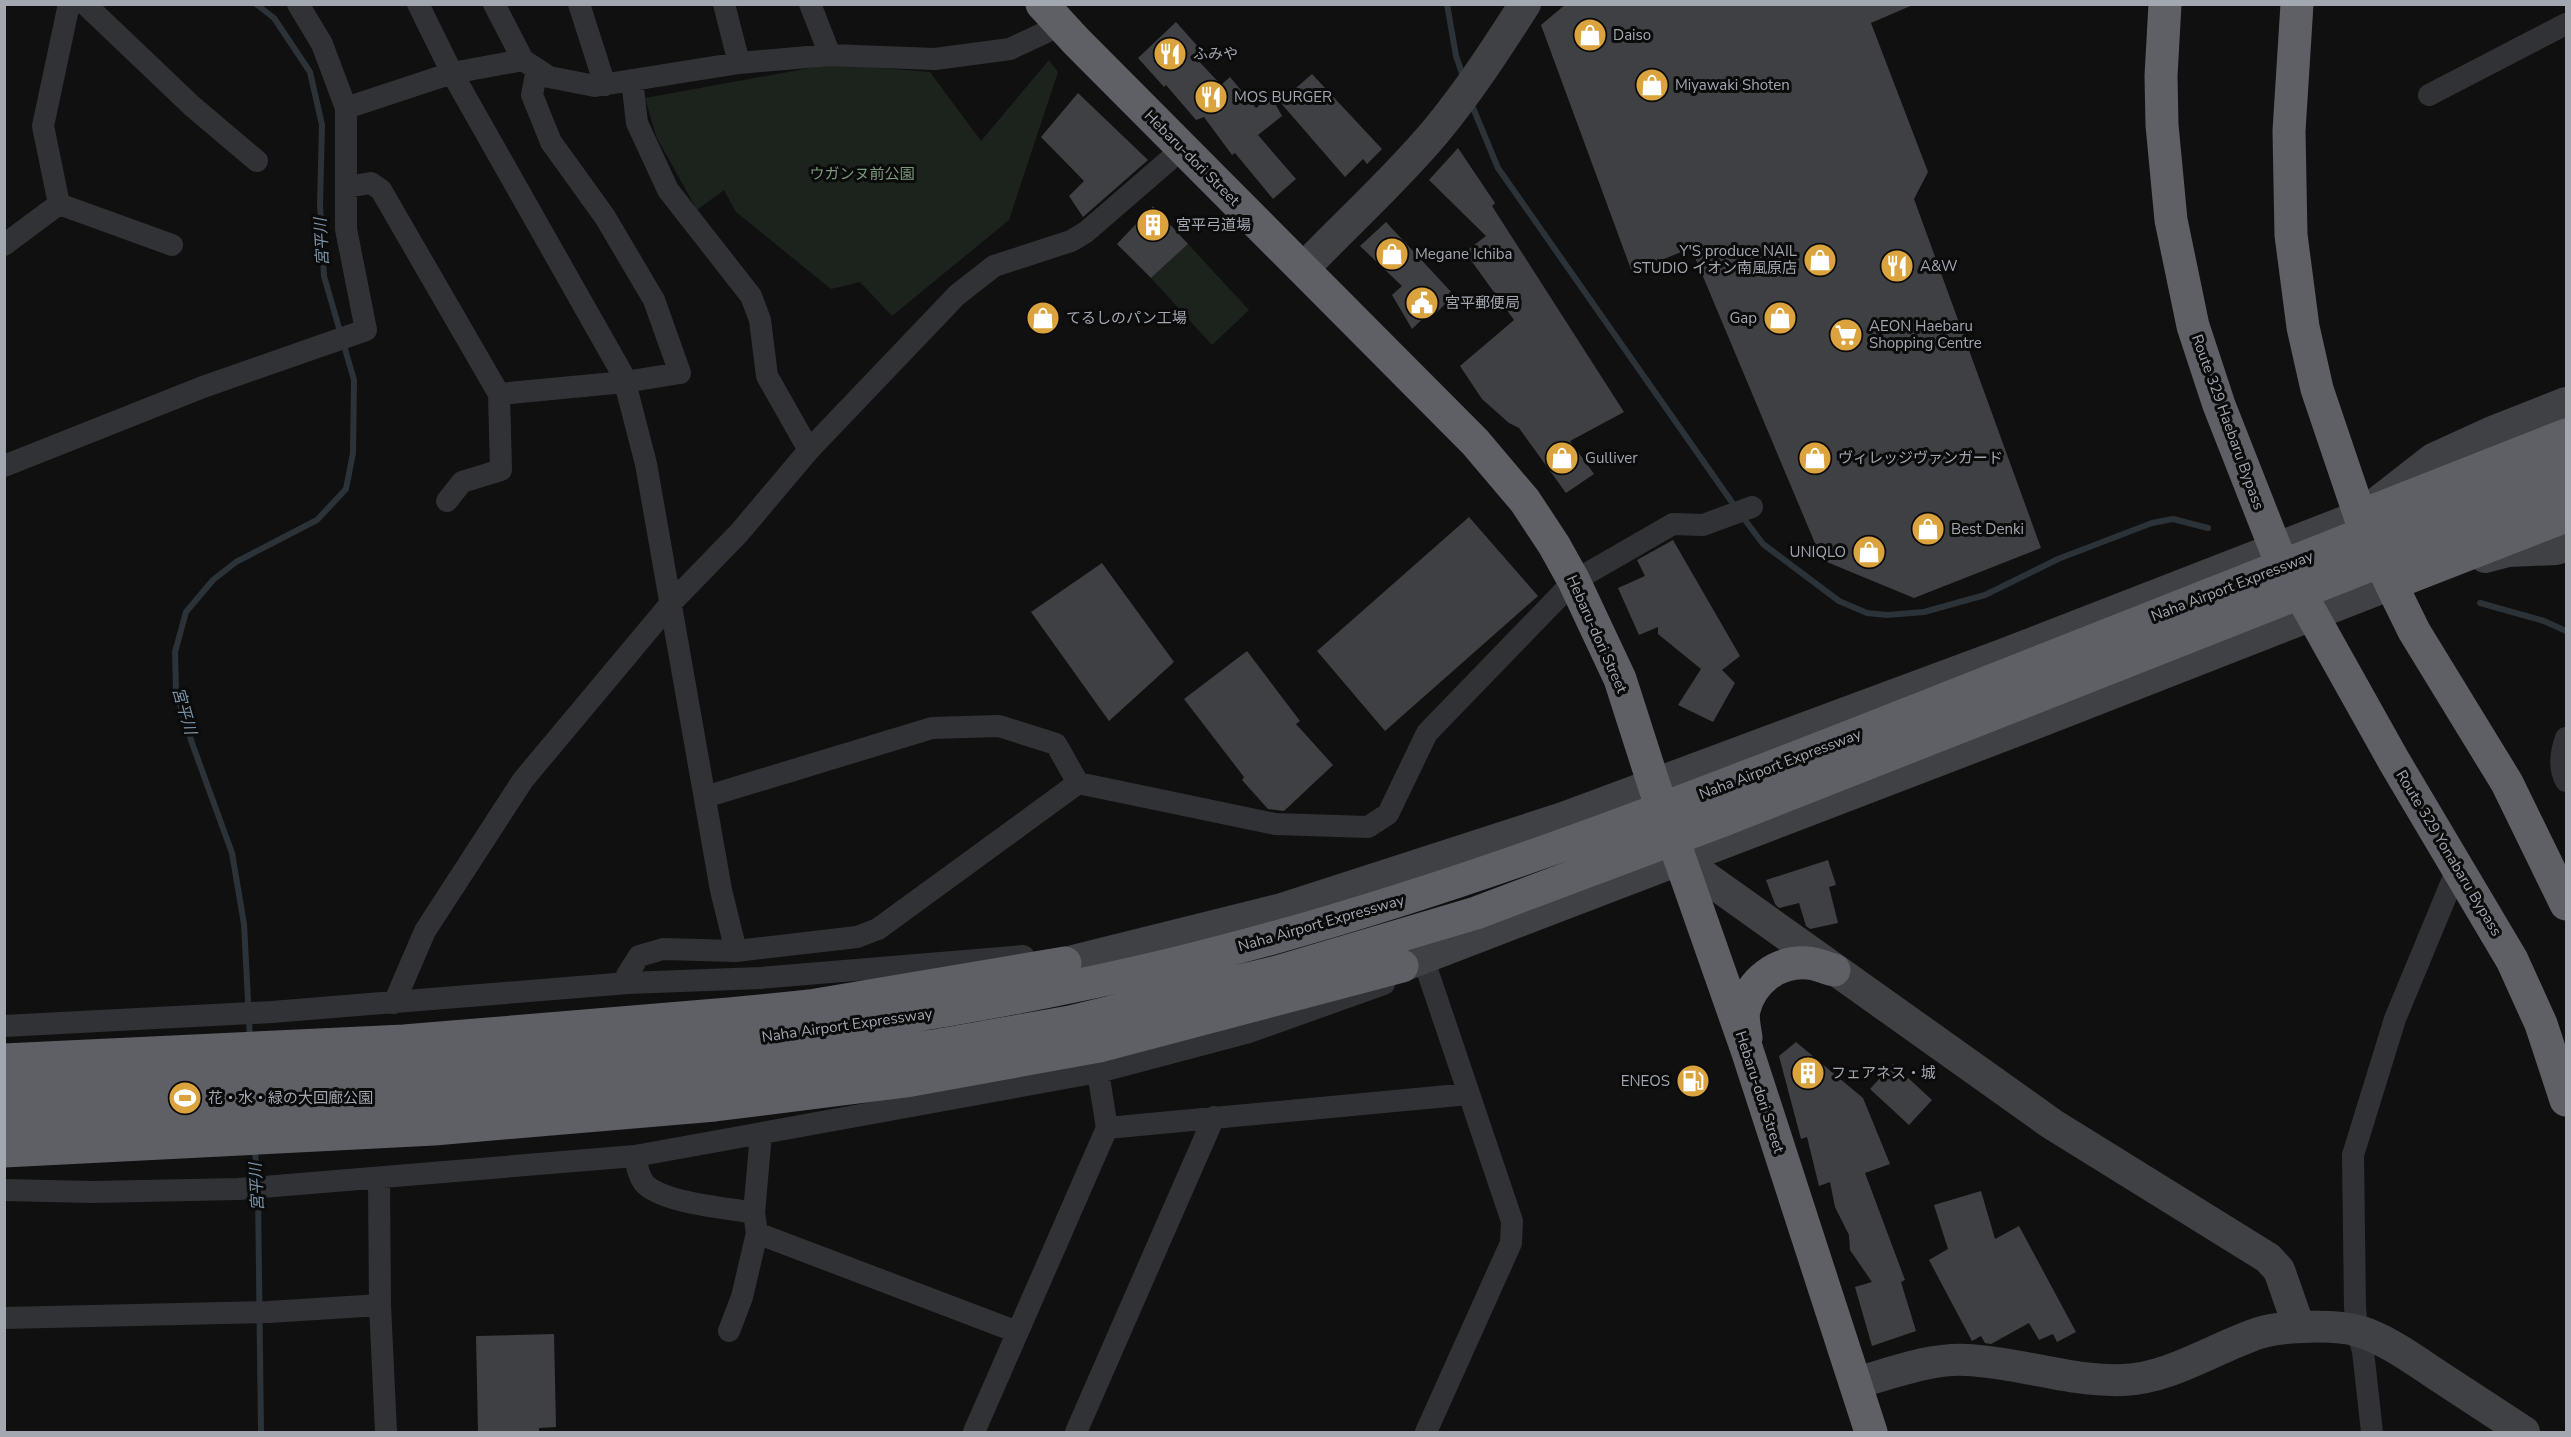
<svg xmlns="http://www.w3.org/2000/svg" width="2571" height="1437" font-family="'Nunito Sans','Noto Sans JP',sans-serif">
  <style>
    .green { fill: #1c231d }
    .lines { fill: none; stroke-linecap: round; stroke-linejoin: round }
    .stream { stroke: #2b3238; stroke-width: 6 }
    .building { fill: #3f4044 }
    .street { stroke: #313235; stroke-width: 22 }
    .secondary { stroke: #3f4145; stroke-width: 32 }
    .highway { stroke: #5e6066; stroke-width: 33 }
    .highway-bridge { stroke: #5e6066; stroke-width: 33 }
    .labels { text-anchor: middle; dominant-baseline: central; stroke-width: 6; stroke-linejoin: round; paint-order: stroke }
    .poi-label { font-size: 15px; fill: #a2a7b0; stroke: #0b0b0c; text-anchor: start }
    .street-label { font-size: 15px; fill: #a2a7b0; stroke: #0b0b0c }
    .park-label { font-size: 15px; fill: #7b997c; stroke: #0b0b0c }
    .water-label { font-size: 16px; font-style: italic; fill: #7c94a8; stroke: #0b0b0c }
  </style>
  <rect width="100%" height="100%" fill="#101011"/>
  <path class="green" d="M1049,60L1058,72L1009,220L892,316L860,282L831,289L736,212L724,190L697,210L656,136L645,98L832,64L930,72L981,141Z
    M1188,244L1249,310L1212,345L1151,278Z"/>
  <g class="lines">
    <path class="stream" d="M1447,4L1456,56L1464,79
      M1471,103L1498,168L1736,508
      M1742,516L1763,544L1839,601L1867,613L1887,615L1924,612L1985,595L2058,559L2152,523L2173,519L2208,528
      M2480,603L2544,621L2566,631
      M250,1039L244,924L232,853L192,743L176,691L175,652L186,612L213,580L236,562L317,520L346,489L353,453L354,380L324,276L320,204L322,125L310,72L274,18L256,4
      M255,1148L257,1183
      M258,1193L261,1432"/>
  </g>
  <path class="building" d="M1566,4H1915L1871,23L1928,172L1914,199L2041,548L1914,598L1822,560L1691,248L1632,272L1541,25Z
    M1176,22L1201,50L1195,57L1221,85L1230,77L1256,108L1271,96L1282,116L1258,135L1296,179L1273,199L1235,153L1232,155L1204,117L1196,120L1166,85L1164,87L1138,58Z
    M1312,74L1382,149L1367,164L1363,159L1345,177L1280,102Z
    M1078,93L1148,160L1083,217L1069,196L1084,181L1041,137Z
    M1458,148L1495,203L1492,206L1624,412L1570,441L1594,474L1566,493L1519,428L1509,423L1482,399L1460,366L1514,320L1465,252L1486,236L1429,180Z
    M1153,206L1188,244L1151,278L1117,244Z
    M1386,222L1454,295L1436,313L1432,310L1412,329L1392,295L1402,286L1360,246Z
    M1469,517L1538,596L1385,731L1317,651Z
    M1673,540L1740,656L1722,670L1735,683L1713,722L1678,705L1701,669L1658,634V627L1639,635L1618,588L1645,576L1637,560Z
    M1102,563L1174,662L1109,721L1031,612Z
    M1247,651L1300,721L1296,724L1333,765L1284,811L1268,809L1242,780L1244,777L1184,699Z
    M1828,860L1836,885L1829,887L1838,923L1810,929L1806,926L1799,903L1779,908L1775,904L1766,880Z
    M1796,1042L1863,1098L1890,1164L1865,1173L1905,1280L1901,1282L1916,1331L1872,1346L1855,1287L1872,1282L1850,1250L1849,1235L1835,1207L1830,1182L1819,1186L1807,1137L1801,1139L1779,1056Z
    M1893,1064L1932,1100L1909,1125L1870,1089Z
    M1981,1191L1995,1239L2019,1226L2076,1332L2057,1342L2053,1334L2039,1340L2029,1323L1991,1344L1985,1343L1981,1336L1972,1341L1929,1260L1948,1249L1934,1205Z
    M554,1334L556,1427L539,1428V1432H478L476,1336Z"/>
  <g class="lines">
    <path class="street" d="M69,4L43,126L59,204L172,245
      M85,4L192,106L257,161
      M298,4L322,44L346,108
      M418,4L452,73L623,375L646,464L721,890L736,951
      M494,4L523,60L549,77L595,86L739,63L830,55L935,59L1010,49L1061,25
      M579,4L605,85
      M724,4L739,63
      M810,4L830,55
      M632,80L637,123L668,190L751,296L760,320L767,376L809,450
      M2429,95L2566,24
      M346,187L371,183L381,190L499,394L501,470L462,482L447,501
      M4,245L59,204
      M499,394L625,382L680,373L654,300L605,217L551,142L532,95L537,69
      M4,466L203,387L366,330L346,229V108L452,73L523,60
      M2566,738C2561,752 2558,767 2566,781
      M705,797L932,728L999,726L1056,744L1078,783
      M1423,958L1512,1221L1511,1243L1426,1432
      M628,983L627,975L639,956L663,949L736,951L857,937L878,929L1078,783L1275,824L1368,827L1388,814L1427,733L1574,581L1673,524L1703,525L1752,507
      M394,1003L425,931L523,780L671,603L739,533L809,450L957,295L994,266L1071,241L1086,232L1183,148
      M4,1026L272,1012L628,983L760,978L1023,956
      M1098,1072L1107,1128
      M761,1134L754,1213L757,1233L1017,1332
      M635,1156C637,1166 638,1175 644,1183C661,1203 728,1208 754,1213
      M379,1179L380,1305L386,1432
      M4,1190L93,1192L239,1189L635,1156L1098,1072L1249,1032L1384,984
      M4,1318L269,1312L380,1305
      M729,1331L742,1297L757,1233
      M974,1432L1107,1128L1469,1094
      M1076,1432L1214,1117
      M2372,1432L2363,1351L2357,1330L2355,1307L2353,1155L2395,1019L2458,867"/>
    <path class="secondary" d="M1303,269C1347,223 1395,180 1436,131C1469,91 1497,48 1525,4
      M2485,557L2508,551L2556,549L2566,546
      M1680,859L2052,1124L2268,1258L2279,1270L2299,1327
      M1065,963L1282,909L1563,818L2002,655L2360,516L2433,459L2490,433L2566,403
      M1402,966L2028,726L2391,584
      M1855,1383C1890,1374 1929,1358 1966,1360C2019,1362 2070,1382 2123,1380C2171,1378 2214,1348 2259,1333C2281,1326 2336,1324 2358,1331C2386,1339 2413,1359 2437,1375C2466,1394 2495,1413 2524,1432"/>
    <path class="highway" d="M1042,4L1076,41L1475,442L1525,501L1554,545L1574,581L1620,679L1654,785L1747,1050L1871,1432
      M2165,4L2161,76L2162,125L2171,220L2193,326L2219,405L2276,550L2394,761L2512,960L2541,1024L2566,1100
      M2297,4L2289,131L2291,235L2303,327L2317,389L2360,516L2391,584L2414,631L2507,783L2566,904
      M2360,516L2566,435
      M2391,584L2566,516
      M1746,1038C1745,1030 1742,1018 1744,1010C1751,981 1777,961 1807,963C1816,963 1825,968 1834,970
      M4,1060L404,1041L729,1014L810,1006L1065,963
      M4,1151L434,1129L715,1105L906,1081L1099,1046L1402,966"/>
    <path class="highway-bridge" d="M4,1090C396,1075 791,1056 1173,964C1425,903 1666,809 1907,714C2127,627 2347,541 2566,454
      M4,1121L280,1111L535,1093L784,1067L940,1045L1070,1022L1277,972L1476,913L1721,821L2566,488"/>
  </g>
  <defs>
    <symbol id="shop-disc" viewBox="-11 -11 22 22"><circle r="9.5" fill="#dba33d" stroke="#0b0b0c"/><path d="M-5-2.5h2.3a2.7 3.5 0 0 1 5.4 0H5L5.5 6h-11ZM-1.5-2.5h3a1.5 2.3 0 0 0-3 0Z" fill="#fff"/></symbol>
    <symbol id="restaurant-disc" viewBox="-11 -11 22 22"><circle r="9.5" fill="#dba33d" stroke="#0b0b0c"/><path d="M-5-6h1v4h1v-4h1v4h1v-4h1v5L-1.5 .5V6h-2V.5L-5-1ZM5-6V6H3V1.5H1.5Q1.5-4 5-6Z" fill="#fff"/></symbol>
    <symbol id="building-disc" viewBox="-11 -11 22 22"><circle r="9.5" fill="#dba33d" stroke="#0b0b0c"/><path d="M-4-6H4V6H1V3H-1V6H-4ZM-2.5-4.3h1.7v1.8h-1.7ZM.8-4.3h1.7v1.8H.8ZM-2.5-1h1.7V.8h-1.7ZM.8-1h1.7V.8H.8Z" fill="#fff"/></symbol>
    <symbol id="civic-disc" viewBox="-11 -11 22 22"><circle r="9.5" fill="#dba33d" stroke="#0b0b0c"/><path d="M-.6-6.5H3V-4.5H.6V-3L4-1V1h2V6H-6V1h2V-1L-.6-3ZM-1.2 2.5V6h2.4V2.5Z" fill="#fff"/></symbol>
    <symbol id="supermarket-disc" viewBox="-11 -11 22 22"><circle r="9.5" fill="#dba33d" stroke="#0b0b0c"/><path d="M-6-5.5h2.5l.6 2H6L4.5 2H-2.5L-4.4-4H-6ZM-1.5 3.2a1.3 1.3 0 1 0 .1 0ZM3 3.2a1.3 1.3 0 1 0 .1 0Z" fill="#fff"/></symbol>
    <symbol id="fuel-disc" viewBox="-11 -11 22 22"><circle r="9.5" fill="#dba33d" stroke="#0b0b0c"/><path d="M-5.5-6h7V0h2V4h1.3V-2.5L3-4.5l.8-.8L6-3V5H2.5V1h-1V6h-7ZM-4.2-4.7v3.2H.2V-4.7Z" fill="#fff"/></symbol>
    <symbol id="stadium-disc" viewBox="-11 -11 22 22"><circle r="9.5" fill="#dba33d" stroke="#0b0b0c"/><path d="M0-5a6.5 5 0 1 0 0 10a6.5 5 0 1 0 0-10ZM-3.5-1.8h7v3.6h-7Z" fill="#fff"/></symbol>
  </defs>
  <g fill-rule="evenodd">
    <use href="#shop-disc" x="1571" y="16" width="38" height="38"/>
    <use href="#restaurant-disc" x="1151" y="35" width="38" height="38"/>
    <use href="#shop-disc" x="1633" y="66" width="38" height="38"/>
    <use href="#restaurant-disc" x="1192" y="78" width="38" height="38"/>
    <use href="#building-disc" x="1134" y="206" width="38" height="38"/>
    <use href="#shop-disc" x="1373" y="235" width="38" height="38"/>
    <use href="#shop-disc" x="1801" y="241" width="38" height="38"/>
    <use href="#restaurant-disc" x="1878" y="247" width="38" height="38"/>
    <use href="#civic-disc" x="1403" y="284" width="38" height="38"/>
    <use href="#shop-disc" x="1024" y="299" width="38" height="38"/>
    <use href="#shop-disc" x="1761" y="299" width="38" height="38"/>
    <use href="#supermarket-disc" x="1827" y="316" width="38" height="38"/>
    <use href="#shop-disc" x="1543" y="439" width="38" height="38"/>
    <use href="#shop-disc" x="1796" y="439" width="38" height="38"/>
    <use href="#shop-disc" x="1909" y="510" width="38" height="38"/>
    <use href="#shop-disc" x="1850" y="533" width="38" height="38"/>
    <use href="#building-disc" x="1789" y="1054" width="38" height="38"/>
    <use href="#fuel-disc" x="1674" y="1062" width="38" height="38"/>
    <use href="#stadium-disc" x="166" y="1079" width="38" height="38"/>
  </g>
  <g class="labels">
    <g class="poi-label">
      <text x="1613" y="35">Daiso</text>
      <text x="1193" y="54">ふみや</text>
      <text x="1675" y="85">Miyawaki Shoten</text>
      <text x="1234" y="97">MOS BURGER</text>
      <text x="1176" y="225">宮平弓道場</text>
      <text x="1797" y="251" text-anchor="end">Y'S produce NAIL<tspan x="1797" dy="17">STUDIO イオン南風原店</tspan></text>
      <text x="1415" y="254">Megane Ichiba</text>
      <text x="1920" y="266">A&amp;W</text>
      <text x="1445" y="303">宮平郵便局</text>
      <text x="1066" y="318">てるしのパン工場</text>
      <text x="1757" y="318" text-anchor="end">Gap</text>
      <text x="1869" y="326">AEON Haebaru<tspan x="1869" dy="17">Shopping Centre</tspan></text>
      <text x="1585" y="458">Gulliver</text>
      <text x="1838" y="458">ヴィレッジヴァンガード</text>
      <text x="1951" y="529">Best Denki</text>
      <text x="1846" y="552" text-anchor="end">UNIQLO</text>
      <text x="1831" y="1073">フェアネス・城</text>
      <text x="1670" y="1081" text-anchor="end">ENEOS</text>
      <text x="208" y="1098">花・水・緑の大回廊公園</text>
    </g>
    <g class="street-label">
      <text transform="translate(1192 158) rotate(45)">Hebaru-dori Street</text>
      <text transform="translate(2228 422) rotate(70)">Route 329 Haebaru Bypass</text>
      <text transform="translate(2232 586) rotate(-21)">Naha Airport Expressway</text>
      <text transform="translate(1597 634) rotate(66)">Hebaru-dori Street</text>
      <text transform="translate(1780 764) rotate(-21)">Naha Airport Expressway</text>
      <text transform="translate(2449 853) rotate(59)">Route 329 Yonabaru Bypass</text>
      <text transform="translate(1321 923) rotate(-16)">Naha Airport Expressway</text>
      <text transform="translate(847 1025) rotate(-8)">Naha Airport Expressway</text>
      <text transform="translate(1760 1092) rotate(72)">Hebaru-dori Street</text>
    </g>
    <g class="park-label">
      <text x="862" y="174">ウガンヌ前公園</text>
    </g>
    <g class="water-label">
      <text transform="translate(322 242) rotate(-93)">宮平川</text>
      <text transform="translate(184 711) rotate(74)">宮平川</text>
      <text transform="translate(257 1187) rotate(-93)">宮平川</text>
    </g>
  </g>
  <rect width="2571" height="1437" fill="none" stroke="#a2a7b0" stroke-width="12"/>
</svg>
